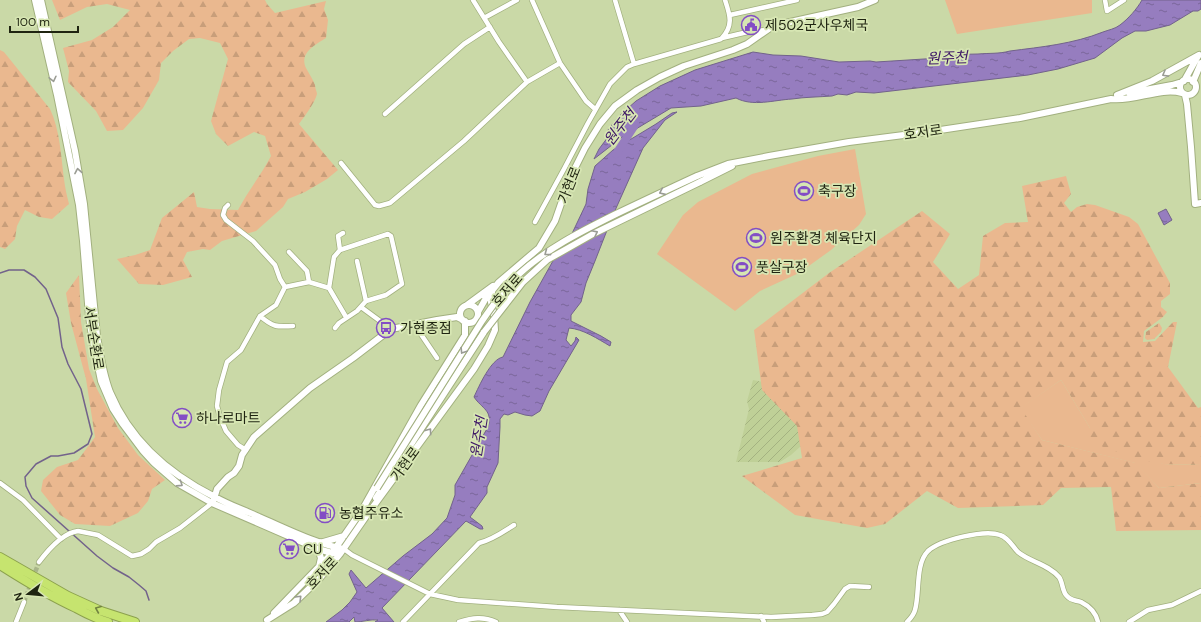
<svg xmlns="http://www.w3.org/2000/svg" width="1201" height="622" font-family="'DM Sans','Noto Sans KR',sans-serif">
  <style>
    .industrial { fill: url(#industrial-furrows) }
    .grass { fill: #eab88f }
    .forest { fill: url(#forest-firs) }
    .cemetery { fill: url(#cemetery-stones) }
    .water { fill: url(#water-ripples); stroke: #72628b }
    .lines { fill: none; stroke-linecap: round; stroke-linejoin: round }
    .stream { stroke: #72628b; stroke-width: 1.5 }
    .river { stroke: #967dbf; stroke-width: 8 }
    .street-tunnel { stroke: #a8b589; stroke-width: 4.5; stroke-dasharray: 4.5 2; stroke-linecap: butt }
    .street-casing { stroke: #a2b07f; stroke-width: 6 }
    .secondary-casing { stroke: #a2b07f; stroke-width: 8 }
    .highway-casing { stroke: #8ca14e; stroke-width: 10 }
    .street { stroke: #fff; stroke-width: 4.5 }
    .secondary { stroke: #fff; stroke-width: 6 }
    .highway { stroke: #c6e46f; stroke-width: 8 }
    .secondary-bridge-casing { stroke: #a2b07f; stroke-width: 8; stroke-linecap: butt }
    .secondary-bridge { stroke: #fff; stroke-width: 6 }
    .oneway { stroke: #9a9c94 }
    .oneway2 { stroke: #728440 }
    .labels { text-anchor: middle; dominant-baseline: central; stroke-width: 3.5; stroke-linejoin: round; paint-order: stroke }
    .poi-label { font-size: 14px; fill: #1f2411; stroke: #d7e6b3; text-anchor: start }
    .street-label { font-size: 14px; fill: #1f2411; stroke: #d7e6b3 }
    .water-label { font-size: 15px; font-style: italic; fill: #3d1666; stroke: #d7e6b3 }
  </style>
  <defs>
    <pattern id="industrial-furrows" width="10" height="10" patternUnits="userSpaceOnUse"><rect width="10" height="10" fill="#bfd097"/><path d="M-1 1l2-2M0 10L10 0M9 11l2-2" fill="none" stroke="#a4b281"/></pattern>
    <pattern id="forest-firs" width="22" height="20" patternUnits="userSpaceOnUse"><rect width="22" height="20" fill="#eab88f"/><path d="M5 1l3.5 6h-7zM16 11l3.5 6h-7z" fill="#c89e7a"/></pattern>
    <pattern id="cemetery-stones" width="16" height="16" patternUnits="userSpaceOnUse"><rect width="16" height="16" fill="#eab88f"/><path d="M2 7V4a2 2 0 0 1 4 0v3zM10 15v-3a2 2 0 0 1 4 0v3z" fill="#c89e7a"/></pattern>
    <pattern id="water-ripples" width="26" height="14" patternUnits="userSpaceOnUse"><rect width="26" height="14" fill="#967dbf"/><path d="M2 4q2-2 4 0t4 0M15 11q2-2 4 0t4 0" fill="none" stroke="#7a669a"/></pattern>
  </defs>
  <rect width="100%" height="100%" fill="#cad9a7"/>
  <path class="industrial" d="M753,380L784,386L795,381L801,446L791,455L780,462H736L749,409L747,401Z"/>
  <path class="grass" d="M945,0H1092V13L957,34Z
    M855,149L866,214L859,225L831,250L799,273L760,291L735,311L657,254L683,215L698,202L752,174L818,156Z
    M1061,380L1090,428L1163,464L1201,465V483L1159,488L1135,463L1042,440L1020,408Z"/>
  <path class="forest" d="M52,0H265L267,4L275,13L326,1L324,9L328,20L326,38C315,45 299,53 306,68C309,74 313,79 315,85C315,88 317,92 317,94C315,103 304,117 299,124L338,170L327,179L305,192L288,199L283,207L256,231L222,241L210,250L203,249L187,252L183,260L192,277L163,285L139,284L117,259L135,255L150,250L162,218L194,192L197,207L210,209L238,210C248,191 261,175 271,156L265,136L254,132L228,146L216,134L211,121L228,59L220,43L200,38L189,39L173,51L161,63L159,80L143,108L123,130L107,131L96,111L68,82L69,71L63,48L92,40L113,27L130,10L107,4L87,7L60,20Z
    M0,50L4,52L50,109C60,130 61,156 64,179C65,188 67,196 69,204L52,219L39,217L25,210L17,226L15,239L5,249L0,247Z
    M1066,176L1071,194L1064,203L1071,212L1077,207L1087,204L1095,205L1129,217L1138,224L1170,283V294L1161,301V307L1167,312L1163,317L1144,331L1143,342L1155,341L1173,322H1177L1168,367L1198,408L1201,407V465L1163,464L1136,459L1090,442V428L1061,380L1021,408L1042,440L1136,463L1159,488L1201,483V530L1116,531L1111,487L1061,488L1043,505L958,508L927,491L885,524L867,528L795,515L742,476L802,458L797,426L762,390L754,330L829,273L922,211L950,234L933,262L958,289L979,275L983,236L1005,223L1028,222L1022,186Z
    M79,275L81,322L89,369L97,389L118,428L138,455L165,480L152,489L148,501L138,513L110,526L75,524L60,515L41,491L43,480L57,467L78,460L95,437L86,379L71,323L66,293Z"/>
  <path class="cemetery" d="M1159,323L1162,328L1161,332L1154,339L1147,340L1145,338L1146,332Z"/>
  <path class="water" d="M1142,0H1201V9L1198,11H1193L1170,25L1146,31H1135L1122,38L1095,58L1058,69L1028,75L874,93L856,92L847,95L838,94L832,96C819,97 805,97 792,99C774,100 753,107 736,98L701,106L671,108L621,138L594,159L599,149L608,137V130L618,117L636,101L660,86L695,70L753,52L773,55L801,56L839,62L870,61L876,62L940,58C953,55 966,54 978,54C989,53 999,54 1010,51C1041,47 1073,44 1103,32C1108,30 1115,29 1120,25C1128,19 1137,9 1142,0Z
    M677,112L665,120L643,148L613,215L595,261L586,283L581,302L571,315V321L601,336L611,342L610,346C598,339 583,329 569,328L566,340L571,346L575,341L576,337L579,340L549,391L540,411L532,416L525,415L515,412L508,415L504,414L500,419V427L498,463L487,487V493L470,517L482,526L483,529H480L466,521L382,608L394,622H375L378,620C370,619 363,622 355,622L354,617L349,622H326L342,610L350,602L357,592L349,574L351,570L366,588L403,556L432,534L447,518L455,495V485L488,427C493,410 482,409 474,397C479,386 491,359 503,357L530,302L563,243L568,242L586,204L588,189L595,166L613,150L656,124L672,113Z
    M1166,209L1172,220L1164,225L1158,213Z"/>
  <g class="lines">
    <path class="stream" d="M0,273L9,270H24L35,277L46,289L58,318L62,347L68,364L81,389L92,434L88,444L74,453L58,456H51L36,464L25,477L26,486L32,498L97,556L113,568L129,577L139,585L146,591L149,600"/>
    <path class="river" d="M616,154L635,125"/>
    <path class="street-tunnel" d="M24,602L39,562"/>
    <defs>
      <path id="street" d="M473,0L499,42L527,82
        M532,0L560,63L586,101L595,109
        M615,0L634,64
        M1105,0L1107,11L1124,0
        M730,15L797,0
        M484,18L517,0
        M722,38L752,31L768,30
        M385,114L464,44L490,27
        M341,163L375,205L379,206L390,203L464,141L527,82L560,63
        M228,205L225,208L223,215L226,220L253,241L275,265L280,279L285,287
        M535,222L564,169L588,123L610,84L627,67L634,64L721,39C734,26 730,15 725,0
        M340,250L338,236L343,233
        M289,252L307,271L309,282
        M357,261L366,301
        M329,288L334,257L340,250L388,234L391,236L402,284L386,295L366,301L357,311L339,323L335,328
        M329,288L346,317
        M361,307L391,329
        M260,316C273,327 276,327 293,326
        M414,324L437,358
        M246,450L238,445L226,431L220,417L217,406L219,390L227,362L241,350L260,316L276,305L285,287L309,282L329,288
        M0,483L23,500L61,539
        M344,549L352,555L430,594L458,600L557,607L771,617L812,615L822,614L827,612L834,604L845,589L850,586L869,587
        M39,562C48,550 62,533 78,531L98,535L132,556L141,554L149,549L156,542L180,528L212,503
        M619,610L627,622
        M761,616L764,622
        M16,622L24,602
        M403,622L479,543C492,540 503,532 514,525
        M459,622C472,618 483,616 496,622
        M907,622C910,619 914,614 915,610C920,593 915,564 928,551C940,540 985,529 1000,535C1009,538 1012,546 1018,552C1030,562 1048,564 1059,577C1063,582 1062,592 1067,596C1071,601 1076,600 1081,602C1089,606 1096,613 1098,622
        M1129,622L1148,610L1172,605L1201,591"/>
      <path id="secondary" d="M35,0L57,95L79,205L83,241L89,316L92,337L101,381L113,409L122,423L143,451L154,463L177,483L212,503L318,549L332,553L340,554
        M41,0L75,151L84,204L97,336C100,354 103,374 110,392C130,440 169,474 215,497C229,505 244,510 259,517C287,529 314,543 344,549
        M1180 87a8 8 0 1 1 16 0a8 8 0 1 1-16 0Z
        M1184,81L1198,56
        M1193,82L1201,63
        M1129,93L1172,85L1182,82
        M1117,95L1152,81L1199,55
        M1185,95L1187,104L1191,147L1195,204L1201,203
        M697,176L728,164L769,156L849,142L927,132L1020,118L1111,99C1135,102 1159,87 1182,93
        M700,182L732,166
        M467,305L493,286
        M460 314a9 9 0 1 1 18 0a9 9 0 1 1-18 0Z
        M478,312L486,298L499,282L539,248L555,221L570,178L585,148L600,124L615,106L637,90L660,77L684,66L733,50L747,44L770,28L781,24L858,7L875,0
        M376,498L484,332
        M214,499L217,489L228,477L234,473L239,466L242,455L254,437L310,388L353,358L391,329L437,320L457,317L463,320
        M320,543L344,536
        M318,549L321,558L319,567
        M274,613L332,553L362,510L421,405L465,335V321
        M267,620L294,603L320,578L340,554L367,515L474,369L488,346L495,330L494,316L491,302L492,292"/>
      <path id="highway" d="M0,557L68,596L101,611L135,622
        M0,565C25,581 50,596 76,608C87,614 97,619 108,622"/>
    </defs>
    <use href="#street" class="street-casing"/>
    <use href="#secondary" class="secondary-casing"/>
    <use href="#highway" class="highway-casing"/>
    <use href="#street" class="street"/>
    <use href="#secondary" class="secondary"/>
    <use href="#highway" class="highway"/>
    <defs>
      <path id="secondary-bridge" d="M484,332L523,282L547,260L593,234L700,182
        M377,488L482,321C493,305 504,289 518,275C546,249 580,232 614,215C641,202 669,189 697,176"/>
    </defs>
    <use href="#secondary-bridge" class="secondary-bridge-casing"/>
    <use href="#secondary-bridge" class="secondary-bridge"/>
  </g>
  <defs><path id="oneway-chevron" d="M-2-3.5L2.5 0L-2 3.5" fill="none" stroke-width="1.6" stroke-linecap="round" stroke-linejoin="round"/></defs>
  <g class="oneway">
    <use href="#oneway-chevron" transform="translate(1165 74) rotate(151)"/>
    <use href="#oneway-chevron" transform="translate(53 79) rotate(77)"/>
    <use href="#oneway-chevron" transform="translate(78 171) rotate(-100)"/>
    <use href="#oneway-chevron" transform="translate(662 192) rotate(156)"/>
    <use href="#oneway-chevron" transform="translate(595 233) rotate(-27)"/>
    <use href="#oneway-chevron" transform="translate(547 253) rotate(143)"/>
    <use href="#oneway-chevron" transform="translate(463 351) rotate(122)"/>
    <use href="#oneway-chevron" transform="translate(429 431) rotate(-54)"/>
    <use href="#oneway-chevron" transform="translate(180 484) rotate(33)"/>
    <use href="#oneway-chevron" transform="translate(299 598) rotate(-45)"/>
  </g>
  <use class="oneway2" href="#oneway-chevron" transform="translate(98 609) rotate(-157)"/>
  <defs>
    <symbol id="civic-ring" viewBox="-11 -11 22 22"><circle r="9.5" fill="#d7e6b3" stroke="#834ec5" stroke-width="1.5"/><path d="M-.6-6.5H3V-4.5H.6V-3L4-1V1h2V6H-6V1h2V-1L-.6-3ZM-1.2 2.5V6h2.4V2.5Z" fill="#834ec5"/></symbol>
    <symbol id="stadium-ring" viewBox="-11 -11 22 22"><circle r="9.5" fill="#d7e6b3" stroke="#834ec5" stroke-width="1.5"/><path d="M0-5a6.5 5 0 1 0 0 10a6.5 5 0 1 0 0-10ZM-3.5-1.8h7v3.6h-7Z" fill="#834ec5"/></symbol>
    <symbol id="bus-ring" viewBox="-11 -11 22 22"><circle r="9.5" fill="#d7e6b3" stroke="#834ec5" stroke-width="1.5"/><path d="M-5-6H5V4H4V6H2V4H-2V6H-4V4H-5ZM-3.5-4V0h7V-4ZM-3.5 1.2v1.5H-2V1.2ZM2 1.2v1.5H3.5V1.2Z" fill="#834ec5"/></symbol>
    <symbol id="supermarket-ring" viewBox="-11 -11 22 22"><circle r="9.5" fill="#d7e6b3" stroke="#834ec5" stroke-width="1.5"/><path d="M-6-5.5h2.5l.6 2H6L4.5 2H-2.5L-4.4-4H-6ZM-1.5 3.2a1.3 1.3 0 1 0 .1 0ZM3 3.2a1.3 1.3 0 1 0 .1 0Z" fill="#834ec5"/></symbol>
    <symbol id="fuel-ring" viewBox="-11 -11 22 22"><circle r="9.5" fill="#d7e6b3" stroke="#834ec5" stroke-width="1.5"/><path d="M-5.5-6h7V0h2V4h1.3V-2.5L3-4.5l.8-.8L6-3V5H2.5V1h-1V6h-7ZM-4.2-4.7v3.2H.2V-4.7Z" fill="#834ec5"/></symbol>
  </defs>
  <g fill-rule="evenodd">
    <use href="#civic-ring" x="740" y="14" width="22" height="22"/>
    <use href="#stadium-ring" x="793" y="180" width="22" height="22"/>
    <use href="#stadium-ring" x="745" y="227" width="22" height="22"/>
    <use href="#stadium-ring" x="731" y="256" width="22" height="22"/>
    <use href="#bus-ring" x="375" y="317" width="22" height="22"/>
    <use href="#supermarket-ring" x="171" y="407" width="22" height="22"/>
    <use href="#fuel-ring" x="314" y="502" width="22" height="22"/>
    <use href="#supermarket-ring" x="278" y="538" width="22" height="22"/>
  </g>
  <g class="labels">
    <g class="poi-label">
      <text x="765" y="25">제502군사우체국</text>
      <text x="818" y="191">축구장</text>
      <text x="770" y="238">원주환경 체육단지</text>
      <text x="756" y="267">풋살구장</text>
      <text x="400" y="328">가현종점</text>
      <text x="196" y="418">하나로마트</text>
      <text x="339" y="513">농협주유소</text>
      <text x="303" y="549">CU</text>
    </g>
    <g class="street-label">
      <text transform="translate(923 132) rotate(-8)">호저로</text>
      <text transform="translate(569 185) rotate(-68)">가현로</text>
      <text transform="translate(507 290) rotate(-49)">호저로</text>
      <text transform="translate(94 338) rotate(81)">서부순환로</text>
      <text transform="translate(405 464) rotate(-54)">가현로</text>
      <text transform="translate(322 573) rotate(-47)">호저로</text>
    </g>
    <g class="water-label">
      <text transform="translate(947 58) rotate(-2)">원주천</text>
      <text transform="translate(620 127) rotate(-52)">원주천</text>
      <text transform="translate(479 437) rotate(-81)">원주천</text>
    </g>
  </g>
  <g transform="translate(28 594) rotate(254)" stroke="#d7e6b3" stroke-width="3" paint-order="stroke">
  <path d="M0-3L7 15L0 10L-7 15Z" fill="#1f2411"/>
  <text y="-6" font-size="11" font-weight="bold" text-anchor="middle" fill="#1f2411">N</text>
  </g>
  <path d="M10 26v6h68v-6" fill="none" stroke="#1f2411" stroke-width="2"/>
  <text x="16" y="26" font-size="12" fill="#1f2411" stroke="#d7e6b3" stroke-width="3" paint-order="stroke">100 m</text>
</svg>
